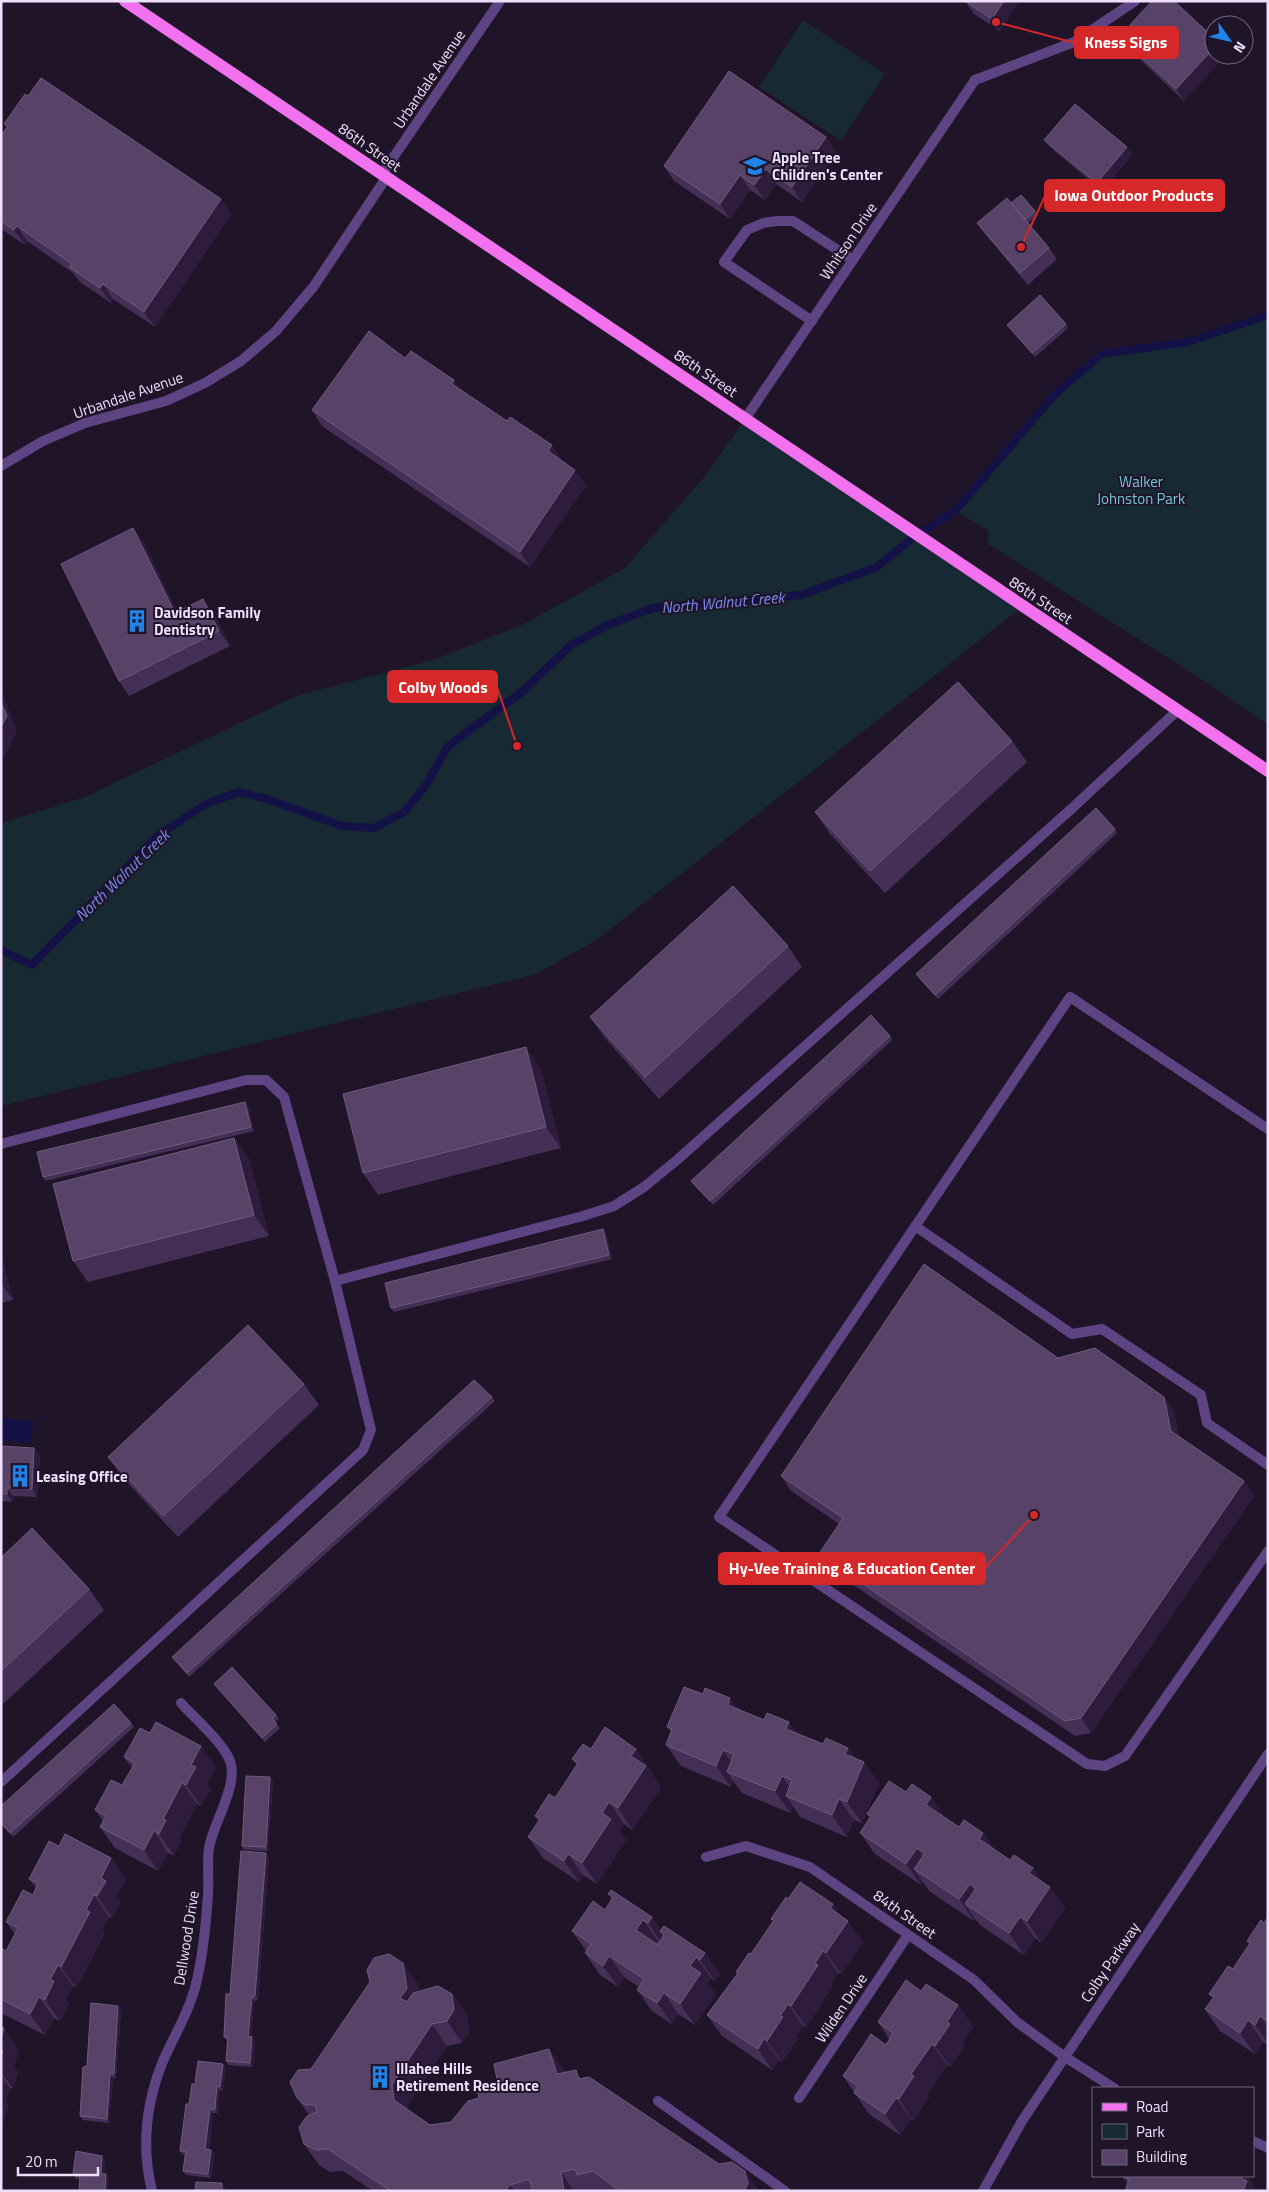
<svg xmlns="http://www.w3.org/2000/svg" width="1269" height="2192" font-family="'Titillium Web',sans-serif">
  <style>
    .green { fill: #172933 }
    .water { fill: #131145 }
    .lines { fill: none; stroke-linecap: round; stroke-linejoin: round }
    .stream { stroke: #131145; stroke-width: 8 }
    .service { stroke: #5f4484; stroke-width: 10 }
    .minor { stroke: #5f4484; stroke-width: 10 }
    .primary { stroke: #f171ee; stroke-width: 12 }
    .wall { fill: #462f56 }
    .shaded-wall { fill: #2f1c3c }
    .building { fill: #584267; stroke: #6f5b7f }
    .labels { text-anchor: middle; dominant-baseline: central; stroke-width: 4; stroke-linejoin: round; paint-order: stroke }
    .street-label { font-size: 15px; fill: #eedffc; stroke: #201429 }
    .poi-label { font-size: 15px; font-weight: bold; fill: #eedffc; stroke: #201429; text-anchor: start }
    .park-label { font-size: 15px; fill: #71c7d6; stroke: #201429 }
    .water-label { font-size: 16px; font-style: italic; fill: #7889f1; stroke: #201429 }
    .leader { fill: none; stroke: #d62828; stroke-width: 2 }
    .callout-dot { fill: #d62828; stroke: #201429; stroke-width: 2 }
    .callout { fill: #d62828; stroke: #d62828; stroke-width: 2 }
    .callout-label { font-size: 16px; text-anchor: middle; font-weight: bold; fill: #fff }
  </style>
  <rect width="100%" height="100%" fill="#201429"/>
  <path class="green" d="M803,20L885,74L841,141L759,87Z
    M1268,315V724L1195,675L987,543L989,531L955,511L1055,394L1102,354L1188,342Z
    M745,419L1022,607L598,939L536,974L1,1106V823L85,797L296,696L436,659L524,624L625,568L705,476Z"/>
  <path class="water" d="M1,1418L33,1421L31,1443L1,1440Z"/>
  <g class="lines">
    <path class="stream" d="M1,950L32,965L158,835L208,803L239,792L267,799L342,826L374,828L404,812L426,785L448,746L522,692L571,645L608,625L653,608L801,595L877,567L916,535L955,511L1055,394L1102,354L1188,342L1268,315"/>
    <path class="service" d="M975,80L1074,42L1135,1
      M812,321L724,262L747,230L763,223L777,221H793L853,260
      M1268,1129L1070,997L719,1517L1087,1764L1105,1766L1125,1756L1268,1551
      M1,1144L246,1080H266L284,1097L335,1281L371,1430L363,1450L1,1782
      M915,1226L1072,1334L1102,1329L1201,1395L1207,1423L1268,1465
      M335,1281L583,1216L614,1206L644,1187L677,1160L1069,811L1177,711
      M1065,2057L1114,2088
      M658,2101L785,2191
      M1253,2141L1268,2148"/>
    <path class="minor" d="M382,174L500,1
      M745,419L975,80
      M1,466L43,441L85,423L166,401L205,383L241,361L276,331L314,286L386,178
      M706,1857L746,1846L810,1867L974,1980L1017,2022L1065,2057
      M799,2098L908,1935
      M152,2191C141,2146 146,2103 163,2061C174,2036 188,2014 195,1988C203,1958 206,1925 208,1894C209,1879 207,1863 209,1848C213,1823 239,1785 230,1761C222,1741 195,1719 181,1703
      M983,2191L1022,2121L1268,1754"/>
    <path class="primary" d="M125,1L1268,771"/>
  </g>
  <path class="wall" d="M967,1H1019L1000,31L974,14L966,2Z
    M1152,1L1184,101L1128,48L1119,37Z
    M28,96L221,199L231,214L155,327L113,299L111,303L80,282L72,272L27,241L25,245L1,229V136L7,128L4,124Z
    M826,137L836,152L802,202L776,184L765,200L750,190L730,219L674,181L664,166Z
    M1044,140L1127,147L1132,155L1102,191L1050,147Z
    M1011,203L1035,211L1038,215L1028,223L1049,248L1057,259L1028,285L985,234L977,223Z
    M1066,324L1068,328L1035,357L1007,325Z
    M405,358L462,391L562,460V461L586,485L530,567L322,426L312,410Z
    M133,528L144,543L177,612L214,614L230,646L129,696L119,681Z
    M1012,741L1027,762L885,893L830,834L815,812Z
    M1115,829L1117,833L938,999L919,978L916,974Z
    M788,946L802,967L659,1099L605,1038L590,1017Z
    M890,1036L892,1040L713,1205L694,1185L691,1181Z
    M541,1069L561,1148L378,1195L363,1173Z
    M245,1102L248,1106L254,1131L45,1181L43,1177Z
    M234,1138L249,1159L269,1236L88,1282L73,1261Z
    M603,1229L606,1233L612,1259L394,1312L391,1308Z
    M1,1253L13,1300L1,1303Z
    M1058,1358L1164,1397L1174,1412L1179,1437L1244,1481L1254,1496L1091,1733L1075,1736L830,1569L819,1554L839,1524L791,1491L781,1476Z
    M304,1384L319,1405L178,1537L123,1478L108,1457Z
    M492,1397L495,1401L189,1677L175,1661L172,1657Z
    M1,1446L40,1456L37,1497L13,1496L12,1502L1,1501Z
    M1,1558L89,1589L104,1610L1,1706Z
    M214,1684L276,1715L279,1719L275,1722L280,1728L265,1742Z
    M739,1710L823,1744L848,1748L856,1759L864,1762L879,1783L862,1823L854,1820L847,1837L800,1817L793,1806L790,1813L742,1793L733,1781L731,1787L681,1766L666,1745L671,1732L667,1727Z
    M131,1723L134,1727L13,1837L1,1824V1806Z
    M591,1749L651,1770L650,1771L661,1788L632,1830L624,1824L620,1831L626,1840L597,1884L583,1875L579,1882L543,1858L528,1837L539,1821L535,1816L555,1798L577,1765L572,1759Z
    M124,1757L216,1767L207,1784L211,1789L201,1806L197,1804L179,1838L181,1841L174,1855L168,1853L158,1871L115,1848L100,1827L103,1821L95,1810L122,1785L132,1768Z
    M270,1777L273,1781L268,1851L244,1850L242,1846Z
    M867,1814L945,1818L959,1827L983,1833L994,1849L1050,1887L1065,1908L1041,1943L1035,1938L1024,1955L980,1925L975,1919L974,1921L929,1891L923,1882L921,1885L875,1854L860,1833L870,1818Z
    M59,1846L111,1858L126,1879L117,1896L121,1902L112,1918L109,1917L102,1930L105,1933L76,1988L73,1986L66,1999L69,2003L60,2021L54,2018L45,2035L1,2013V1948L6,1951L15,1934L6,1922L33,1895L36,1888L29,1879Z
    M269,1857L258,2000L254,2001L251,2037L255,2041L253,2067L228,2065L226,2061L227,2041L224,2037L230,1994Z
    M608,1894L661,1930L720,1974L715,1981L711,1978L708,1983L716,1994L695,2025L678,2014L672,2024L652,2011L637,1990L639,1987L624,1977L618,1987L600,1975L585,1953L586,1951L572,1931L605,1910L612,1899Z
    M788,1899L840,1915L863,1942L841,1974L838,1973L831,1983L833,1986L806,2027L803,2026L796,2036L798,2039L782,2062L779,2060L772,2070L722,2036L707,2015L738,1973L736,1972L751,1954L773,1921L771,1919Z
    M1268,1917V2045L1263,2042L1255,2054L1220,2031L1205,2009L1213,1998L1209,1994L1233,1969L1250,1944L1247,1941L1264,1923Z
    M403,1963L418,1984L419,1992L452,1994L467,2015L469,2032L462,2043L447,2046L407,2106V2109L430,2125L451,2122L479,2098L564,2070L565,2073L581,2078L759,2191H373L343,2171L330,2172L319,2165L304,2144L309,2115L297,2098L311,2069Z
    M921,1991L958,2005L973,2027L963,2042L965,2045L950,2067L947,2065L927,2095L929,2097L913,2121L911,2119L900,2135L869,2114L843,2076L886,2045L889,2039L878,2022Z
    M121,2010L116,2078H113L109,2123L83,2120L80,2116L87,2066Z
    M1,2027L19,2050L14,2067L18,2072L13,2089L10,2088L6,2102L8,2106L1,2131Z
    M223,2064L226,2068L223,2091L219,2090L218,2113H213L209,2149L214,2153L211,2178L186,2175L183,2171L185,2155H183L180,2151L189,2104L195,2084Z
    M102,2156L105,2160L104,2174L109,2178L76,2179L73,2175Z
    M1247,2176L1128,2184L1123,2177Z"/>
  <path class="shaded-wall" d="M1004,1H1019L1000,31L992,19Z
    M1214,48V55H1226L1184,101L1176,89Z
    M826,137L836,152L802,202L792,187Z
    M1127,147L1132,155L1102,191L1097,183Z
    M766,169L776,184L765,200L754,185Z
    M740,175L750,190L730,219L720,204Z
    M221,199L231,214L155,327L144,312Z
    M17,226L27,241L25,245L14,230Z
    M103,284L113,299L111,303L100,288Z
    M454,380L465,395L452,384Z
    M552,445L562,460L559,466L548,451Z
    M575,470L586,485L530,567L520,552Z
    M133,528L144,543L185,628L175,613Z
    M203,599L214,614L230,646L219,631Z
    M1,689L17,731L1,764Z
    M526,1047L541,1069L561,1148L546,1127Z
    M245,1102L248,1106L254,1131L251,1127Z
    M234,1138L249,1159L269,1236L254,1215Z
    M603,1229L606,1233L612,1259L609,1255Z
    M1,1253L13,1300L1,1283Z
    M1164,1397L1174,1412L1181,1446L1171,1431Z
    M34,1448L40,1456L37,1497L32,1489Z
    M1244,1481L1254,1496L1091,1733L1081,1718Z
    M7,1488L13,1496L12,1502L7,1494Z
    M730,1698L745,1719L728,1705Z
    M789,1722L804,1743L786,1729Z
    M201,1746L216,1767L207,1784L211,1789L201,1806L186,1785L191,1765Z
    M848,1748L862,1767L864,1762L879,1783L862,1823L847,1802L845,1754Z
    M636,1749L651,1770L650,1771L661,1788L632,1830L618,1808L631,1756Z
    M723,1750L738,1771L727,1772L733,1781L731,1787L716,1766Z
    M782,1776L797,1797L786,1796L793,1806L790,1813L775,1791Z
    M270,1777L273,1781L268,1851L266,1847Z
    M182,1783L197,1804L179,1838L181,1841L174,1855L159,1834L163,1819Z
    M931,1797L946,1818L926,1805Z
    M839,1799L854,1820L847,1837L832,1815Z
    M609,1802L624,1824L620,1831L626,1840L597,1884L582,1863L602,1813Z
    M154,1831L168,1853L158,1871L144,1850Z
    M983,1833L998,1854L979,1839Z
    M917,1848L932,1869H914L923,1882L921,1885L906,1864Z
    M266,1853L269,1857L258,2000L255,1996Z
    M568,1854L583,1875L579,1882L564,1861Z
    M111,1858L126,1879L117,1896L121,1902L112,1918L97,1896L101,1878Z
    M1033,1868L1048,1889L1029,1873Z
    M970,1884L984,1905L965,1904L975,1919L974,1921L959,1899Z
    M1050,1887L1065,1908L1041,1943L1027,1921Z
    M94,1895L109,1917L102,1930L105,1933L76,1988L61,1967L86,1910Z
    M833,1904L846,1924L848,1921L863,1942L841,1974L826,1953L830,1908Z
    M652,1917L664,1934L660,1931L666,1940L663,1945L648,1923Z
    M1020,1917L1035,1938L1024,1955L1009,1933Z
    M643,1920L658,1941L650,1951L636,1930Z
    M823,1951L838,1973L831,1983L833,1986L806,2027L791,2006L815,1963Z
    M705,1953L720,1974L715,1981L700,1960Z
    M609,1956L624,1977L618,1987L603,1966Z
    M696,1957L711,1978L708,1983L716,1994L695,2025L680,2004L690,1966Z
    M403,1963L418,1984L421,2011L400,1998Z
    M58,1965L73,1986L66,1999L69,2003L60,2021L45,2000L50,1980Z
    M664,1993L678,2014L672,2024L657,2003Z
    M452,1994L467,2015L469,2032L462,2043L447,2021Z
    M39,1997L54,2018L45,2035L30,2014Z
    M252,1997L254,2001L251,2040L248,2036Z
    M788,2004L803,2026L796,2036L798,2039L782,2062L767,2041L780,2016Z
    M958,2005L973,2027L963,2042L965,2045L950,2067L935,2046L947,2022Z
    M118,2006L121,2010L116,2078L114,2074Z
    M1260,2016L1268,2027V2043L1255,2025Z
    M1248,2020L1263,2042L1255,2054L1240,2033Z
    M432,2024L447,2046L407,2106L409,2121L394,2100L392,2085Z
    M4,2028L19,2050L14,2067L18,2072L13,2089L1,2072V2039Z
    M252,2037L255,2041L253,2067L250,2063Z
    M764,2039L779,2060L772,2070L758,2049Z
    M932,2044L947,2065L927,2095L929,2097L913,2121L899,2099L911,2074Z
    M549,2049L564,2070L572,2096L557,2074Z
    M223,2064L226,2068L223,2091L220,2087Z
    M110,2074L113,2078L109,2123L107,2119Z
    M1,2076L10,2088L6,2102L8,2106L1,2131Z
    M217,2086L219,2090L218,2113L215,2109Z
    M896,2098L911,2119L900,2135L885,2114Z
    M210,2109L213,2113L208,2153L205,2149Z
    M211,2150L214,2153L211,2178L208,2174Z
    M102,2156L105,2160L104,2178L101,2174Z
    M745,2171L759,2191H744Z
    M561,2172L574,2191H564Z
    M106,2174L109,2178L108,2191H105Z
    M1243,2176H1247L1258,2191H1243L1242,2179Z
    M222,2183L225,2187V2191H222Z
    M510,2185L514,2191H505Z"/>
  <path class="building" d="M967,1H1004L992,19L966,2Z
    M1152,1H1174L1214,38V48L1176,89L1119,37Z
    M729,71L826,137L792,187L766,169L754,185L740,175L720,204L664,166Z
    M41,78L221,199L144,312L103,284L100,288L69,267L72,264L17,226L14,230L1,221V136L8,126L4,124L25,94L28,96Z
    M1075,104L1127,147L1097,183L1044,140Z
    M1021,195L1035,211L1025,220L1011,203Z
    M1007,198L1049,248L1020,273L977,223Z
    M1040,295L1066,324L1032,353L1007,325Z
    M369,331L405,358L411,351L454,380L452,384L507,421L510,417L552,445L548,451L575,470L520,552L312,410Z
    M133,528L175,613L203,599L219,631L119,681L61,564Z
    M958,682L1012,741L870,871L815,812Z
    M1,702L7,716L1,727Z
    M1096,808L1115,829L935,995L916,974Z
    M733,886L788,946L645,1077L590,1017Z
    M871,1015L890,1036L710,1201L691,1181Z
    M526,1047L546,1127L363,1173L343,1094Z
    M245,1102L251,1127L43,1177L37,1152Z
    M234,1138L254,1215L73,1261L53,1184Z
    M603,1229L609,1255L391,1308L385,1283Z
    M924,1264L1058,1358L1095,1348L1164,1397L1171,1431L1244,1481L1081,1718L1065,1721L819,1554L843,1518L781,1476Z
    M248,1325L304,1384L163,1516L108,1457Z
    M474,1380L492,1397L187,1673L172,1657Z
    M1,1446L34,1448L32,1489L7,1488V1494H1Z
    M32,1528L89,1589L1,1671V1558Z
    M232,1667L276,1715L272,1719L277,1724L262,1738L214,1684Z
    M684,1687L703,1694L705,1688L730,1698L728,1705L764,1720L767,1713L789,1722L786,1729L823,1744L826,1738L848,1748L845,1754L864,1762L847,1802L839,1799L832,1815L786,1796L792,1780L782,1776L775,1791L727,1772L734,1754L723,1750L716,1766L666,1745L672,1729L667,1727Z
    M114,1704L131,1723L10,1833L1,1823V1806Z
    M156,1722L201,1746L191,1765L196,1767L186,1785L182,1783L163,1819L166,1820L159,1834L154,1831L144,1850L100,1827L106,1816L95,1810L111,1780L122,1785L135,1763L124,1757L140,1728L150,1733Z
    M605,1727L636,1749L631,1756L646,1766L618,1808L609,1802L602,1813L611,1819L582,1863L568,1854L564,1861L528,1837L540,1819L535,1816L549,1794L555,1798L578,1763L572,1759L583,1744L591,1749Z
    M246,1776L270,1777L266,1847L242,1846Z
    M889,1781L906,1792L912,1784L931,1797L926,1805L959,1827L964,1820L983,1833L979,1839L1010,1860L1014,1855L1033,1868L1029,1873L1050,1887L1027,1921L1020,1917L1009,1933L965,1904L976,1888L970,1884L959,1899L914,1869L925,1853L917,1848L906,1864L860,1833L871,1816L867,1814Z
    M65,1834L111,1858L101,1878L106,1881L97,1896L94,1895L86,1910L90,1912L61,1967L58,1965L50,1980L54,1981L45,2000L39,1997L30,2014L1,1999V1948L6,1951L18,1928L6,1922L23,1890L33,1895L38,1883L29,1879L49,1841L59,1846Z
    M241,1851L266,1853L255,1996L252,1997L248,2036L252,2037L250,2063L226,2061L228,2037H224L226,1994H230Z
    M800,1882L833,1904L830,1908L848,1921L826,1953L823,1951L815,1963L818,1965L791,2006L788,2004L780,2016L783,2017L767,2041L764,2039L758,2049L707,2015L738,1973L736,1972L749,1953L751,1954L774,1920L771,1919L786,1897L788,1899Z
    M611,1890L652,1917L648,1923L643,1920L636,1930L658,1945L664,1935L660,1931L664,1926L705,1953L700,1960L696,1957L690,1966L701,1973L680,2004L664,1993L657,2003L637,1990L644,1979L609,1956L603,1966L585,1953L591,1944L572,1931L593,1901L605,1910L613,1897L608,1894Z
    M1268,1917V2021L1260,2016L1255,2025L1248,2020L1240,2033L1205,2009L1214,1997L1209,1994L1228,1966L1233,1969L1250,1943L1247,1941L1261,1920L1264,1923Z
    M389,1954L403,1963L407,1989L400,1998L407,2002L413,1993L438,1986L452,1994L454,2010L447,2021L432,2024L392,2085L394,2100L430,2125L451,2122L468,2101L479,2098L477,2089L498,2084L494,2064L549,2049L557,2074L576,2070L579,2079L589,2077L719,2164L732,2162L745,2171L748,2184L744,2191H620L593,2171L577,2175L575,2169L561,2172L564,2191H533L529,2179L510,2185L505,2191H391L328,2149L316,2150L304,2144L299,2127L307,2116L317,2112L315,2105H305L297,2098L290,2082L298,2070L311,2069L370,1982L367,1970L374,1958Z
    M906,1980L921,1991L926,1984L958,2005L947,2022L950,2024L935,2046L932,2044L911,2074L914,2076L899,2099L896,2098L885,2114L854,2093L858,2086L843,2076L871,2034L886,2045L893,2033L878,2022Z
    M91,2003L118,2006L114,2074H110L107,2119L80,2116L83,2067L87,2066Z
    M1,2027L4,2028L1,2039Z
    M1,2050L3,2051L1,2058Z
    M198,2061L223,2064L220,2087L217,2086L215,2109H210L205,2149L211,2150L208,2174L183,2171L186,2151H180L186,2104H189L192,2084H195Z
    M76,2151L102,2156L101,2174H106L105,2191H79L80,2176L73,2175Z
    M1123,2176H1243L1242,2179L1247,2181L1243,2191H1125L1129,2179L1123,2177Z
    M196,2182L222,2183V2191H195Z"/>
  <defs>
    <symbol id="school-bare" viewBox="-9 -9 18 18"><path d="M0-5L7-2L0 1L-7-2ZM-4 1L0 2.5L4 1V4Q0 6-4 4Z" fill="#1f84e8" stroke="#201429" stroke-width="2.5" paint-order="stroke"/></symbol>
    <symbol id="building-bare" viewBox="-9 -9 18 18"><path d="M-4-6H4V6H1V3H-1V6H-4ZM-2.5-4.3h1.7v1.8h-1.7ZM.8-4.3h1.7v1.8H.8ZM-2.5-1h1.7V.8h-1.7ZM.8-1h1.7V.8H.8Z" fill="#1f84e8" stroke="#201429" stroke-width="2.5" paint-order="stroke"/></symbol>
  </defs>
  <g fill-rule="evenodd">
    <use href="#school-bare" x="739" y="150" width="32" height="32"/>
    <use href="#building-bare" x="121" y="605" width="32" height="32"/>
    <use href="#building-bare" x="4" y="1460" width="32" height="32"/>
    <use href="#building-bare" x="364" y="2061" width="32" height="32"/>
  </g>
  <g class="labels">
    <g class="street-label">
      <text transform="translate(429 79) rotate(-56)">Urbandale Avenue</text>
      <text transform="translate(370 147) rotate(35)">86th Street</text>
      <text transform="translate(848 241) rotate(-56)">Whitson Drive</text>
      <text transform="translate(706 373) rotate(34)">86th Street</text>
      <text transform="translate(128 395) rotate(-19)">Urbandale Avenue</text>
      <text transform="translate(1041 600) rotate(34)">86th Street</text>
      <text transform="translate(905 1914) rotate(35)">84th Street</text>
      <text transform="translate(186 1938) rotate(-81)">Dellwood Drive</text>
      <text transform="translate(1110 1962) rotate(-56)">Colby Parkway</text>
      <text transform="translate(841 2008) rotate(-56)">Wilden Drive</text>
    </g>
    <g class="poi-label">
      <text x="772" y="157">Apple Tree<tspan x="772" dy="17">Children's Center</tspan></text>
      <text x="154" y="612">Davidson Family<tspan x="154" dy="17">Dentistry</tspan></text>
      <text x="36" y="1476">Leasing Office</text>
      <text x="396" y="2068">Illahee Hills<tspan x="396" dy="17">Retirement Residence</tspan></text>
    </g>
    <g class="park-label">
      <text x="1141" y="481">Walker<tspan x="1141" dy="17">Johnston Park</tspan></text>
    </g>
    <g class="water-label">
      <text transform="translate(723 602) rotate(-5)">North Walnut Creek</text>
      <text transform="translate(122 875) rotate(-44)">North Walnut Creek</text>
    </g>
  </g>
  <path class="leader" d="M996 22L1075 43M1021 247L1045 196M517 746L497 687M1034 1515L985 1568"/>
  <g class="callout-dot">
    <circle cx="996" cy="22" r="5"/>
    <circle cx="1021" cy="247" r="5"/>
    <circle cx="517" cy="746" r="5"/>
    <circle cx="1034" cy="1515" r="5"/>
  </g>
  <g class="callout">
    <rect x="1075" y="27" width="103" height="31" rx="5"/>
    <rect x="1045" y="180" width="179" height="31" rx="5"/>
    <rect x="388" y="671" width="109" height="31" rx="5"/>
    <rect x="719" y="1553" width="266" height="31" rx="5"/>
  </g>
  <g class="callout-label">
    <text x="1126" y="48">Kness Signs</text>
    <text x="1134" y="201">Iowa Outdoor Products</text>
    <text x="443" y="693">Colby Woods</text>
    <text x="852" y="1574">Hy-Vee Training &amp; Education Center</text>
  </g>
  <rect width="1269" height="2192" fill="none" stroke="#eedffc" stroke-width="5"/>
  <rect x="1092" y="2087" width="162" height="90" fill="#201429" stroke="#72657d"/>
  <rect x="1102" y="2103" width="25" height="8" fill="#f171ee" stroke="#72657d"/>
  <text x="1136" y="2112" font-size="15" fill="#eedffc">Road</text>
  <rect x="1102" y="2124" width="25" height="15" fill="#172933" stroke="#72657d"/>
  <text x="1136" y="2137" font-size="15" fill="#eedffc">Park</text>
  <rect x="1102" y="2150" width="25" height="15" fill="#584267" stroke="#72657d"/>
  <text x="1136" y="2162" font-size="15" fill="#eedffc">Building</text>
  <g transform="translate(1229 40) rotate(124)"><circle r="24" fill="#201429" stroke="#72657d"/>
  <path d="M0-4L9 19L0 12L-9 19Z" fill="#1f84e8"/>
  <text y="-8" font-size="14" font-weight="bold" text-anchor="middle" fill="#eedffc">N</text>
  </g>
  <path d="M18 2167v8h80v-8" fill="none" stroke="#eedffc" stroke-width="2.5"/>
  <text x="25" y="2167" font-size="15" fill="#eedffc" stroke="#201429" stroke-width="4" paint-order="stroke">20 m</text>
</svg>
